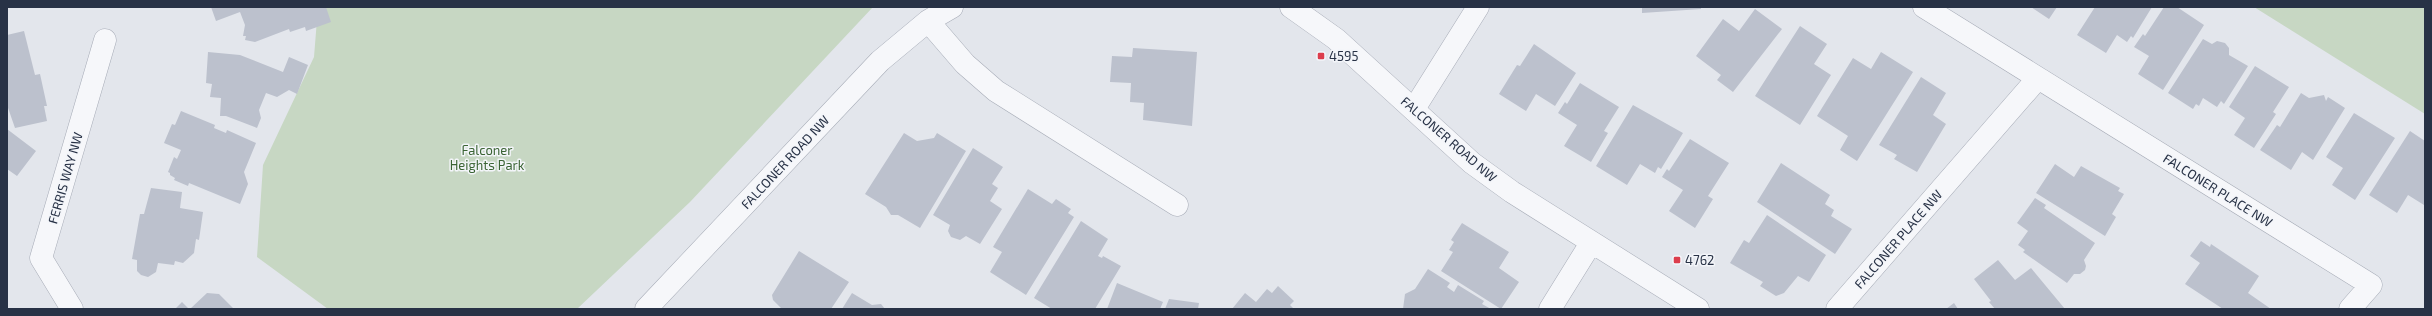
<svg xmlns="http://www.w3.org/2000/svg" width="2432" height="316" font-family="'Exo 2',sans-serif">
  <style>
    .green { fill: #c7d7c3 }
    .building { fill: #bcc1cd }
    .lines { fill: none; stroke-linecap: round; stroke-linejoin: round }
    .minor-casing { stroke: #a7acb7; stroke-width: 23 }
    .minor { stroke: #f6f7fa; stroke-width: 22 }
    .poi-dot { fill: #dc3d4c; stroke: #f3f5f9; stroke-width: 1.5 }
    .labels { text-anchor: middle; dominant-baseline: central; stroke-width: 3; stroke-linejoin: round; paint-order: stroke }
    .poi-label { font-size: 13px; fill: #283246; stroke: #f3f5f9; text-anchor: start }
    .street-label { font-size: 13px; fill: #283246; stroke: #f3f5f9 }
    .park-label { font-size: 13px; fill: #3b6434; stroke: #f3f5f9 }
  </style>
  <rect width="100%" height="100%" fill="#e3e6ec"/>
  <path class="green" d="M318,7H873L690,202L577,309H328L257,257L263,165L314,57Z
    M2254,7H2425V114Z"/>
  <path class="building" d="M211,7H326L331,22L306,31L305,27L290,32L289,29L255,42L245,40L246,36H243L245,25L240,12L216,21Z
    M1642,7H1701V9L1642,13Z
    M2031,7H2057L2049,19Z
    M2095,7L2099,8L2152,7L2133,38L2131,36L2127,42L2117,35L2106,53L2077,35Z
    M2164,7H2177L2204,25L2163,90L2138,74L2149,56L2134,47L2143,34L2145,36Z
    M1755,9L1782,29L1733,92L1717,80L1721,75L1696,56L1723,19L1739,31Z
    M1800,26L1827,44L1814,64L1831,75L1800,125L1755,96Z
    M24,31L35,75L40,74L47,106H44L47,121L15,128L7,105V35Z
    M2203,39L2212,44L2217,41L2225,43L2229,48V55L2248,66L2224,104L2221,101L2217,107L2203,98L2199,106L2196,104L2193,109L2168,93Z
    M1534,44L1576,73L1555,106L1536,94L1526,111L1499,94L1517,65L1520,66Z
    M1133,48L1197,52L1192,126L1143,120L1144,103L1130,102L1131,83L1110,82L1112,56L1132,57Z
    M208,52L240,55L283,72L289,57L308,65L297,94L289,90L277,97L266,93L259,110L261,118L257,128L226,116H220L221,98L210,97L212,84L206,83Z
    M1881,52L1913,72L1857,161L1840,150L1848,136L1817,116L1853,58L1871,69Z
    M2255,66L2289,87L2273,112L2276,114L2254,148L2234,135L2245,118L2229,107Z
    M1921,77L1946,93L1933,115L1946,124L1917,172L1894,159L1897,155L1879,145Z
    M1580,83L1619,107L1604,131L1608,133L1591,162L1564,146L1577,125L1558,113L1565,102L1567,104Z
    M2301,93L2309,98L2324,95L2326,101L2328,97L2345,108L2313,160L2302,152L2291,170L2260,150L2277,125L2280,127Z
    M1633,105L1683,133L1661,169L1658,167L1655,173L1640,164L1627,185L1596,166Z
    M181,111L215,125L214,128L226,133L227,130L256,143L244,172L248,184L240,204L189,183L188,186L174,180L175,178L170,175V173L168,172L174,157L177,159L181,150L164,143L172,124L175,125Z
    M2354,113L2395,138L2355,200L2332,185L2343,168L2326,157Z
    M7,129L36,151L17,176L7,169Z
    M2410,131L2425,141V203L2424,205L2408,195L2397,213L2369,195Z
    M904,133L917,141L934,138L937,133L966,151L920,228L898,215H891L886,207L865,194Z
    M1690,139L1729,163L1708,196L1713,199L1695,228L1669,211L1683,190L1662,177L1667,169L1669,171Z
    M973,148L1003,167L992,184L998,188L990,201L1002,209L980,244L966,236L960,240L951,237L948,231L950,225L933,215Z
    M1781,163L1830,195L1825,204L1834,210L1831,216L1852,229L1835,254L1757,202Z
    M2055,164L2074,177L2081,166L2120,188L2118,191L2124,194L2112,214L2116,217L2105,236L2036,193Z
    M151,188L182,192L180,208L203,212L199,240L196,239L194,253L183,263L175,261L174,265L158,263L156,272L148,277L141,275L137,271V260L132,259L140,214H144Z
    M1028,189L1052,204L1056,199L1071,209L1068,213L1074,217L1026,295L990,272L1002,252L993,247Z
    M2035,198L2046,205L2044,208L2095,243L2084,260L2086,266L2085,270L2080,274H2074L2067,283L2023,252L2025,250L2018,245L2028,231L2017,223Z
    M1767,215L1826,255L1809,282L1798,276L1784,293L1776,296L1760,286L1763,282L1730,263L1744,240L1749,243Z
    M1081,221L1108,239L1098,256L1102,258L1103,256L1121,266L1095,309H1052L1034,298Z
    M1462,223L1509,252L1499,268L1519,282L1501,309L1441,271L1453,252L1449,250L1454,242L1451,240Z
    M2201,241L2210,247L2211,244L2259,276L2248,293L2271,309H2223L2185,284L2200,263L2190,256Z
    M799,251L849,282L831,309H782L773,300L772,295Z
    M1998,260L2015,280L2031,268L2065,309H1995L1989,302L1991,301L1974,279Z
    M1428,269L1450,283L1447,287L1454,292L1458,285L1484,301L1482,304L1491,309H1403L1405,294L1415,289Z
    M1117,283L1163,302L1160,309H1107Z
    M1278,286L1294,301L1290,305L1294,309H1232L1245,293L1256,302L1267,289L1272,293Z
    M207,293L219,294L234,309H190Z
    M852,293L872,305L881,304L885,309H842Z
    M1169,299L1199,303L1198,309H1165Z
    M182,302L189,309H175Z
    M1954,303L1958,309H1946Z"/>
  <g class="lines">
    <defs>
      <path id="minor" d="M1291,7L1336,39L1472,163L1512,192L1698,309
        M1924,7L2371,285L2350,309
        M928,21L965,64L996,91L1177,205
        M1414,109L1478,7
        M72,309L41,258L105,40
        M646,309L880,61L928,21L952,7
        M1550,309L1591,243
        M1837,309L2038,78"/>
    </defs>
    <use href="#minor" class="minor-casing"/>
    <use href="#minor" class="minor"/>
  </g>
  <g class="poi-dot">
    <rect x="1317" y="52" width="8" height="8" rx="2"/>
    <rect x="1673" y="256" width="8" height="8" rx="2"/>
  </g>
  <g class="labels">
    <g class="poi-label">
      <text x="1329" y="56">4595</text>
      <text x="1685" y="260">4762</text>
    </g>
    <g class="street-label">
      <text transform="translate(1449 139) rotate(41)">FALCONER ROAD NW</text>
      <text transform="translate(785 162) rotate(-47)">FALCONER ROAD NW</text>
      <text transform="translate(65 178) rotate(-74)">FERRIS WAY NW</text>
      <text transform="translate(2218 190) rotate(32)">FALCONER PLACE NW</text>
      <text transform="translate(1898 239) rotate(-49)">FALCONER PLACE NW</text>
    </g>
    <g class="park-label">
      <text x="487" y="150">Falconer<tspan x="487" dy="15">Heights Park</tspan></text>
    </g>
  </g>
  <rect width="2432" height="316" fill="none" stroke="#283246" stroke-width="16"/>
</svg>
